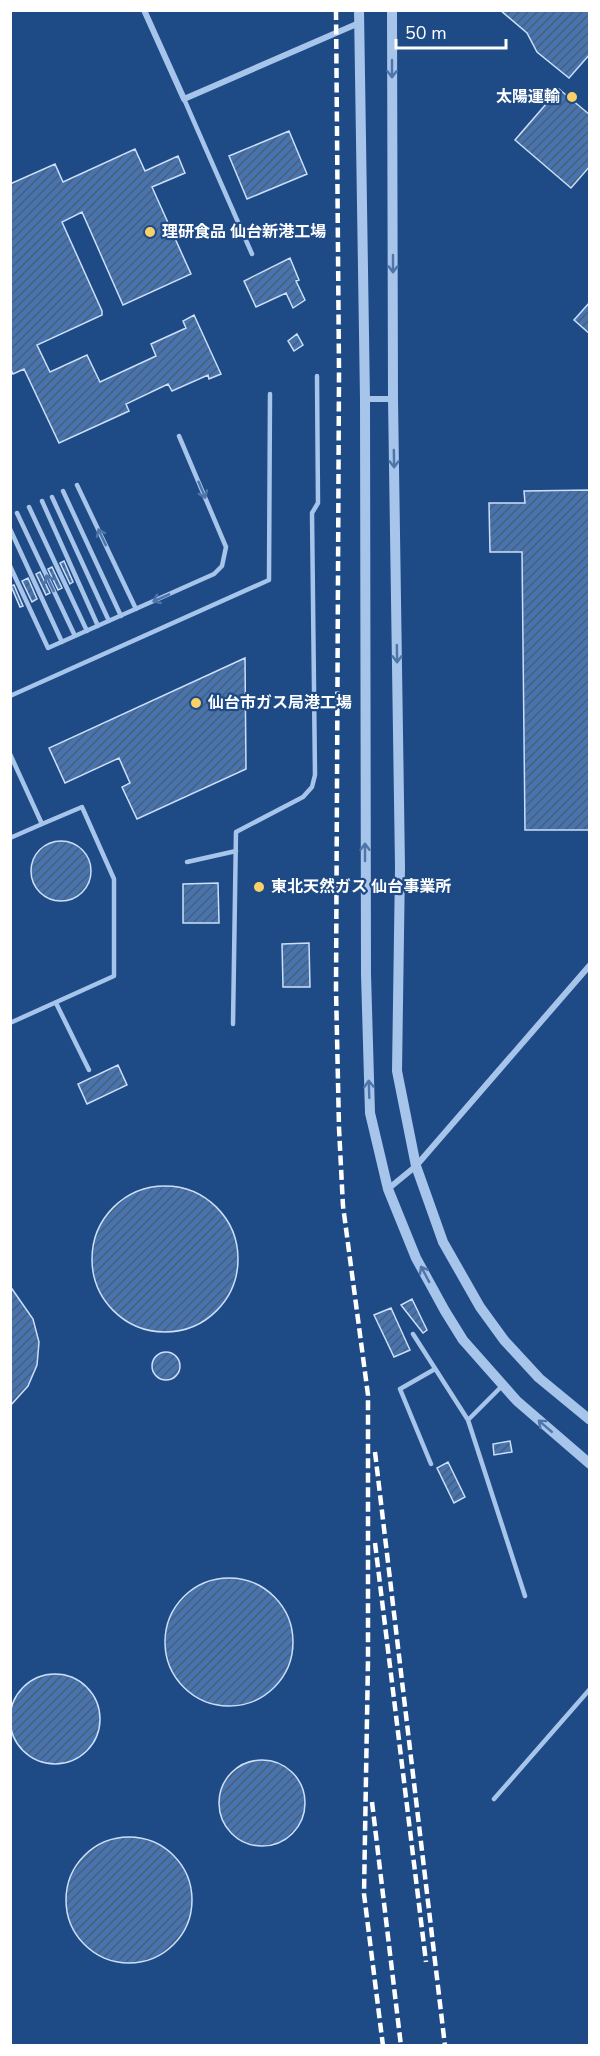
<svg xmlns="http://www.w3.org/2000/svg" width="600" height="2056" font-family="'Nunito Sans','Noto Sans JP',sans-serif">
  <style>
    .building { fill: url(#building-hatch); stroke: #cbdff8; stroke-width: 1.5 }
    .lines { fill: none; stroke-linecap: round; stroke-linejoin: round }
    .service { stroke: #a7c4ea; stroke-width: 4.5 }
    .minor { stroke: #a7c4ea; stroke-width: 6 }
    .tertiary { stroke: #a7c4ea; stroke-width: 10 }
    .rail { stroke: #fff; stroke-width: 4.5; stroke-dasharray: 10 4.5; stroke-linecap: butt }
    .oneway { stroke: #4e75a9 }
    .poi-dot { fill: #f9d166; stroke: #1e4a86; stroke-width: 2 }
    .labels { text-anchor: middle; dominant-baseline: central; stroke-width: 4.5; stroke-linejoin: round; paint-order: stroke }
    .poi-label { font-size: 16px; font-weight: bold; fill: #fff; stroke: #1e4a86; text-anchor: start }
  </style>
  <defs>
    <pattern id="building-hatch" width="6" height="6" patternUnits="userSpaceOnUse" patternTransform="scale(1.5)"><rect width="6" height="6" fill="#4773ae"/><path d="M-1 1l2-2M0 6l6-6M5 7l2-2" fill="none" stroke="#4a5e78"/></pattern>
  </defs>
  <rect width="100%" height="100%" fill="#1e4a86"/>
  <path class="building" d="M500,10H590V54L569,78L537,52L527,33Z
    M559,89L590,115V166L571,188L515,140Z
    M289,131L307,174L247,199L229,156Z
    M135,149L145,171L178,156L185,173L152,187L191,274L123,305L82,212L62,222L102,311V315L37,345L50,372L87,355L100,382L156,356L151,344L186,328L183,321L194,315L221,374L209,379L208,375L172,391L168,384L126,404L129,411L59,443L24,369L13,374L10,368V184L55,164L63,182Z
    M290,258L299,280L296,281L305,300L293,308L286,293L256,307L244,281Z
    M590,302V334L574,320Z
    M297,334L303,345L294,351L288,341Z
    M590,490V830H525L522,552H490L489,503H525L524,491Z
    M64,561L73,582L70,584L60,563Z
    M52,567L62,588L58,590L48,569Z
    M40,572L50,593L46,595L36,574Z
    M28,578L37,599L32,602L22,581Z
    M14,585L23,606L20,607L11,586Z
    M245,658L246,769L137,819L122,787L130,783L119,758L65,783L49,748Z
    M31 871a30 30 0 1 1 60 0a30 30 0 1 1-60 0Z
    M218,883L219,923H183V884Z
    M309,943L310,987H283L282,944Z
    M118,1065L127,1085L87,1104L78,1084Z
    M92 1259a73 73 0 1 1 146 0a73 73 0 1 1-146 0Z
    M10,1286L33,1319L39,1342L37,1365L28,1386L10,1406Z
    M412,1299L427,1330L423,1333L401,1305Z
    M391,1308L410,1350L394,1357L374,1315Z
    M152 1366a14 14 0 1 1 28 0a14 14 0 1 1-28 0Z
    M510,1441L512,1452L494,1455L493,1444Z
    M448,1462L465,1497L454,1503L437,1468Z
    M165 1642a64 64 0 1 1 128 0a64 64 0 1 1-128 0Z
    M10 1719a45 45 0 1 1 90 0a45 45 0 1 1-90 0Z
    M219 1803a43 43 0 1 1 86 0a43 43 0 1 1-86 0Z
    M66 1900a63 63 0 1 1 126 0a63 63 0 1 1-126 0Z"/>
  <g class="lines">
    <path class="service" d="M184,99L252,254
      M77,485L136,609
      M63,491L121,616
      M52,497L109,621
      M42,501L98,626
      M29,507L87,631
      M17,513L75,636
      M10,529L62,642
      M10,566L48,648L214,574L222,566L226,547L179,436
      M10,696L269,580L270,394
      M10,754L42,824L10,838
      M187,862L236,851
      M56,1003L89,1070
      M10,1023L114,976V879L82,807L42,824
      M233,1024L236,832L303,797L312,787L315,775L312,513L318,503L317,376
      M413,1334L468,1420
      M503,1385L468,1420L525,1596
      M431,1464L400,1389L435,1369
      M494,1799L590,1689"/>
    <path class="minor" d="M144,10L184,99L359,23
      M365,399H393
      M388,1189L416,1166L590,965"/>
    <path class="tertiary" d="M359,10L365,399L366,974L370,1113L388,1189L416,1258L445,1311L463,1340L517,1401L590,1464
      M392,10L393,399L400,867L397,1071L416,1166L443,1242L480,1307L504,1340L539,1378L590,1420"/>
    <path class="rail" d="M336,10L339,372L336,990L339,1128L343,1206L368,1395V1660L364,1894L383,2046
      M375,1452L445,2046
      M375,1543L426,1962
      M372,1802L401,2046"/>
  </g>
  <defs><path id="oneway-shaft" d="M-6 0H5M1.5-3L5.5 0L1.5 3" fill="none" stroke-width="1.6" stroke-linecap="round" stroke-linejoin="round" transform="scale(1.5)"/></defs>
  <g class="oneway">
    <use href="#oneway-shaft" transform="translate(392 69) rotate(90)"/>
    <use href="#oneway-shaft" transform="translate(393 264) rotate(90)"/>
    <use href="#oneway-shaft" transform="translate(394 459) rotate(89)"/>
    <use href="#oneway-shaft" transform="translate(202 490) rotate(67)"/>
    <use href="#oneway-shaft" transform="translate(102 537) rotate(-115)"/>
    <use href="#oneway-shaft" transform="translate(50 583) rotate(-115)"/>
    <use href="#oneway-shaft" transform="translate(161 598) rotate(156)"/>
    <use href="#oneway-shaft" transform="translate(397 654) rotate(89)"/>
    <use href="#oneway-shaft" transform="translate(365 852) rotate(-90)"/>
    <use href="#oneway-shaft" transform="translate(369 1089) rotate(-92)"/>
    <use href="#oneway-shaft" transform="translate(425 1274) rotate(-118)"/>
    <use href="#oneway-shaft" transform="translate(545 1426) rotate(-139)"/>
  </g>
  <g class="poi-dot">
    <circle cx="572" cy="97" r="6"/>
    <circle cx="150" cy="232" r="6"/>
    <circle cx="196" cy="703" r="6"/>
    <circle cx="259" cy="887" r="6"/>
  </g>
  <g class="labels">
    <g class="poi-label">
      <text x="560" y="97" text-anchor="end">太陽運輸</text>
      <text x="162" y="232">理研食品 仙台新港工場</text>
      <text x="208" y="703">仙台市ガス局港工場</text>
      <text x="271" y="887">東北天然ガス 仙台事業所</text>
    </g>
  </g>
  <rect width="600" height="2056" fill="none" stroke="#ffffff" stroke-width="24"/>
  <path d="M396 39v9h110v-9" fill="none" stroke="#ffffff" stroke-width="3"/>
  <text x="405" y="39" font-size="18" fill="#ffffff" stroke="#1e4a86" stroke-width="4.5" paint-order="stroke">50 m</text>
</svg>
